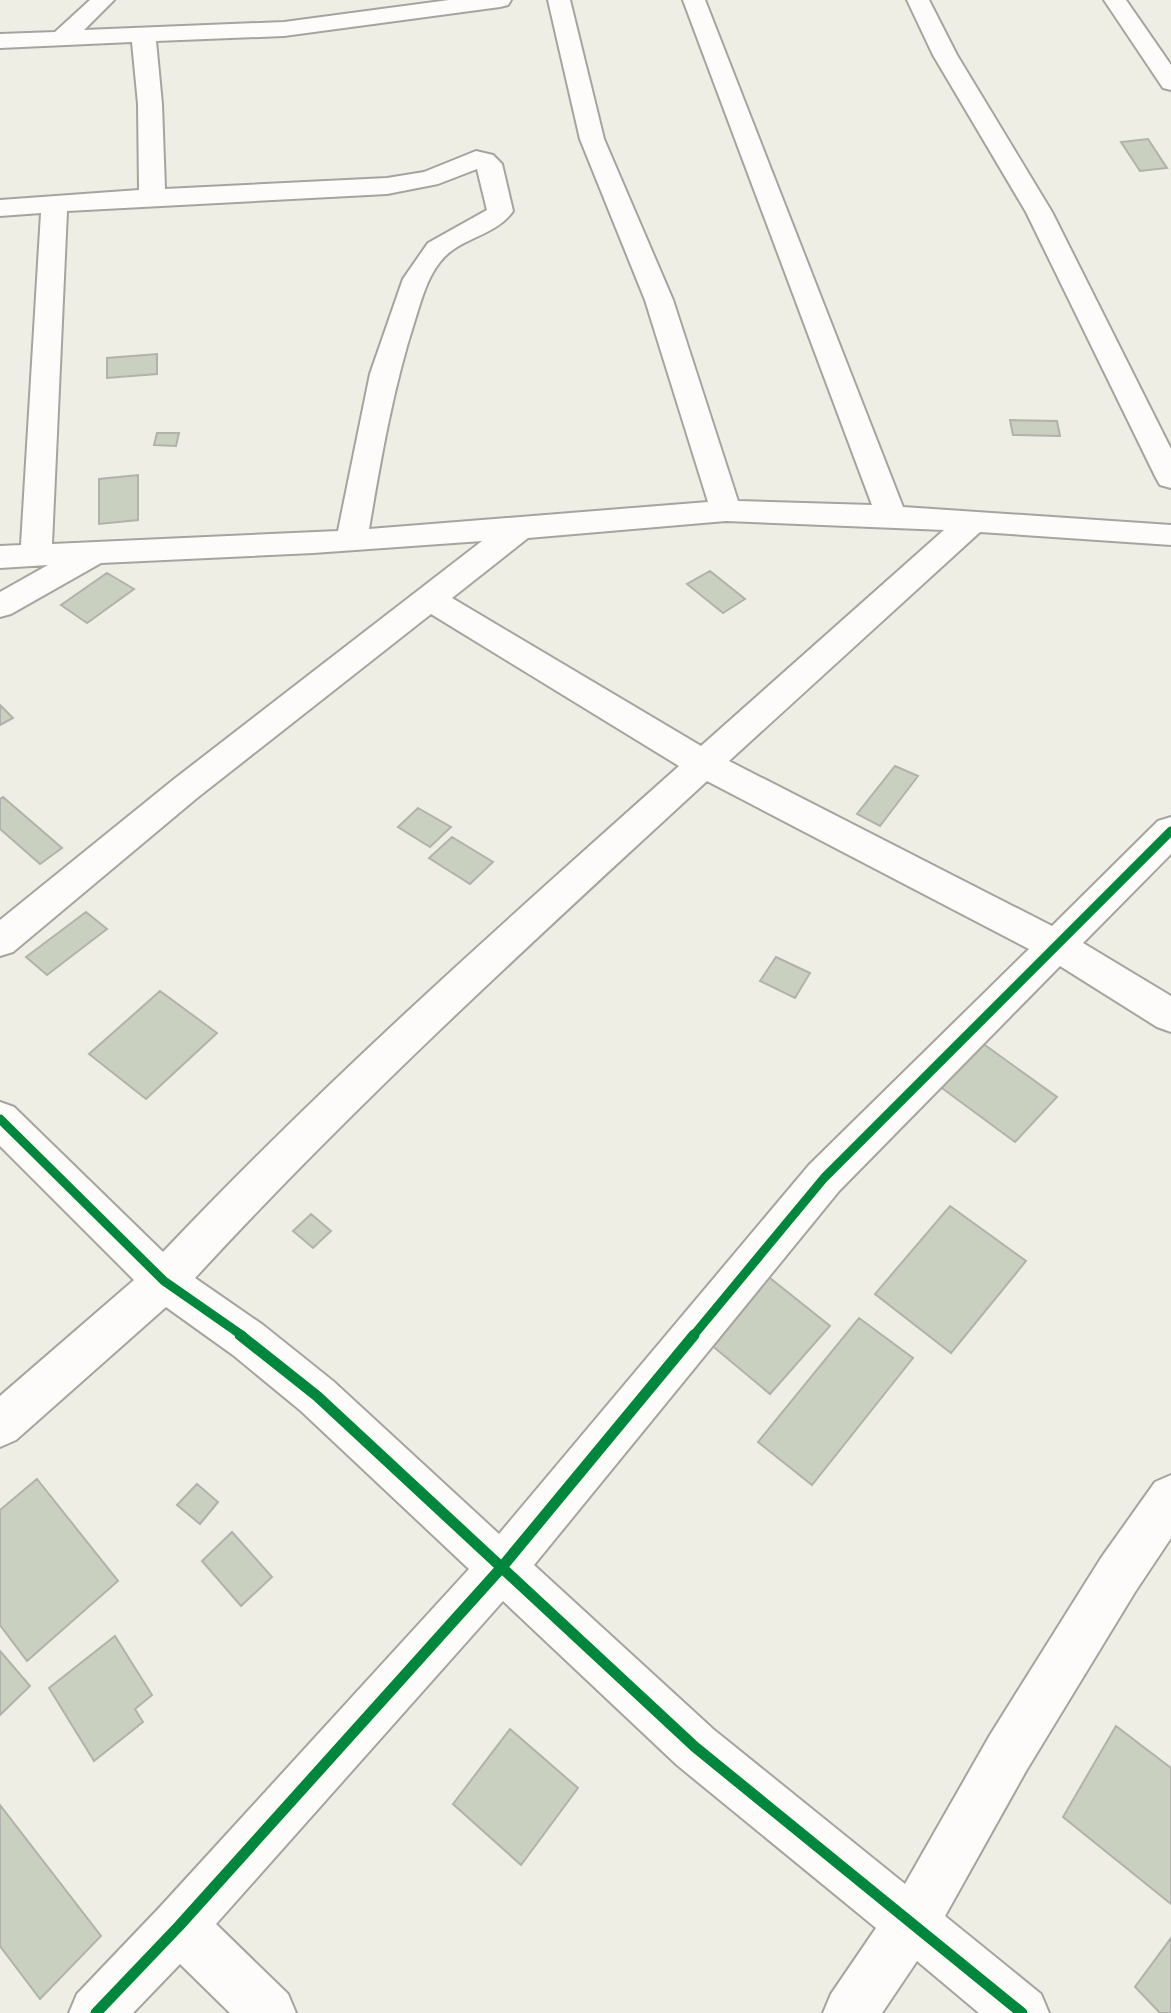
<svg xmlns="http://www.w3.org/2000/svg" width="1171" height="2013" font-family="'PT Sans',sans-serif">
  <style>
    .building { fill: #c9d0bf; stroke: #b1b2ab; stroke-width: 2 }
    .lines { fill: none; stroke-linecap: round; stroke-linejoin: round }
    .street-casing { stroke: #a5a49e; stroke-width: 4 }
    .street { fill: #fdfcfb; fill-rule: evenodd }
    .cycleway-far1-casing { stroke: #fffef4; stroke-width: 13 }
    .cycleway-casing { stroke: #fffef4; stroke-width: 16 }
    .cycleway-far1 { stroke: #00873e; stroke-width: 9 }
    .cycleway { stroke: #00873e; stroke-width: 11 }
  </style>
  <rect width="100%" height="100%" fill="#efeee5"/>
  <path class="building" d="M1148,139L1167,168L1140,171L1121,142Z
    M157,354V374L107,378V358Z
    M1010,420L1057,421L1060,436L1013,435Z
    M157,433H179L176,446L154,445Z
    M138,475V520L99,524V479Z
    M710,571L745,599L723,613L687,584Z
    M107,573L134,589L87,623L61,605Z
    M0,705L13,718L0,725Z
    M895,766L918,776L880,826L857,814Z
    M3,797L62,848L40,864L0,829V799Z
    M418,808L451,827L430,847L398,827Z
    M452,837L493,862L470,884L429,858Z
    M86,912L107,929L47,975L26,957Z
    M776,957L810,973L795,998L760,981Z
    M160,991L217,1033L146,1099L89,1054Z
    M978,1040L1057,1097L1015,1142L935,1083Z
    M950,1206L1026,1261L951,1353L875,1294Z
    M311,1214L331,1231L313,1248L293,1231Z
    M765,1274L830,1326L770,1394L704,1339Z
    M859,1318L913,1358L812,1485L758,1442Z
    M37,1479L118,1581L27,1661L0,1625V1510Z
    M197,1484L218,1502L200,1524L177,1505Z
    M232,1532L272,1577L241,1606L202,1561Z
    M115,1636L152,1695L135,1709L143,1722L94,1761L49,1688Z
    M0,1651L30,1686L0,1715Z
    M1116,1726L1171,1768V1904L1063,1817Z
    M510,1729L578,1788L521,1865L453,1804Z
    M0,1805L101,1936L40,1999L0,1946Z
    M1171,1938V2013H1160L1135,1987Z"/>
  <g class="lines">
    <defs>
      <path id="street" d="M90,0H114L84,30L284,22L449,0H511L508,5L500,7L284,36L156,41L162,104L165,189L387,178L424,172L476,151L493,155L502,164L513,211C495,237 459,237 440,262C427,278 421,301 415,320C393,388 381,458 369,529L708,502L645,300L580,139L548,0H570L604,139L673,300L738,501L872,505L683,0H705L903,507L1171,525V545L980,532L729,761L1052,926L1158,821L1171,817V854L1083,943L1171,996V1032L1157,1027L1060,966L839,1191L534,1565L713,1729L905,1884L990,1735L1101,1558L1155,1482L1171,1475V1538L1135,1592L1026,1771L945,1916L1041,1994L1049,2013H979L917,1961L882,2013H823L831,1994L876,1928L677,1765L503,1601L216,1924L288,1994L296,2013H230L180,1964L133,2013H69L77,1994L160,1907L469,1569L301,1411L233,1355L166,1307L16,1440L0,1447V1396L134,1280L0,1146V1102L14,1107L163,1252C326,1080 503,923 679,766L431,614L197,798L13,952L0,956V920L173,780L482,541L313,553L101,563L11,614L0,617V592L48,565L0,568V546L21,545L41,213L0,216V200L139,190L138,104L132,42L0,48V34L55,32ZM477,169L487,210L428,243L403,279L370,374L338,531L52,544L67,211L387,194L438,184ZM726,521L944,530L701,746L452,598L528,538ZM707,781L1029,949L809,1165L499,1534L333,1381L263,1325L195,1278C356,1103 532,942 707,781Z
        M907,0H929L957,55L1052,212L1171,449V488L1160,485L1156,478L1026,212L933,55Z
        M1104,0H1126L1171,65V90L1163,88Z"/>
    </defs>
    <use href="#street" class="street-casing"/>
    <use href="#street" class="street"/>
    <defs>
      <path id="cycleway-far1" d="M0,1119L164,1281L243,1336
        M693,1336L824,1178L1171,831"/>
      <path id="cycleway" d="M240,1335L317,1396L695,1747L1022,2013
        M96,2013L179,1926L502,1567L694,1335"/>
    </defs>
    <use href="#cycleway-far1" class="cycleway-far1-casing"/>
    <use href="#cycleway" class="cycleway-casing"/>
    <use href="#cycleway-far1" class="cycleway-far1"/>
    <use href="#cycleway" class="cycleway"/>
  </g>
</svg>
